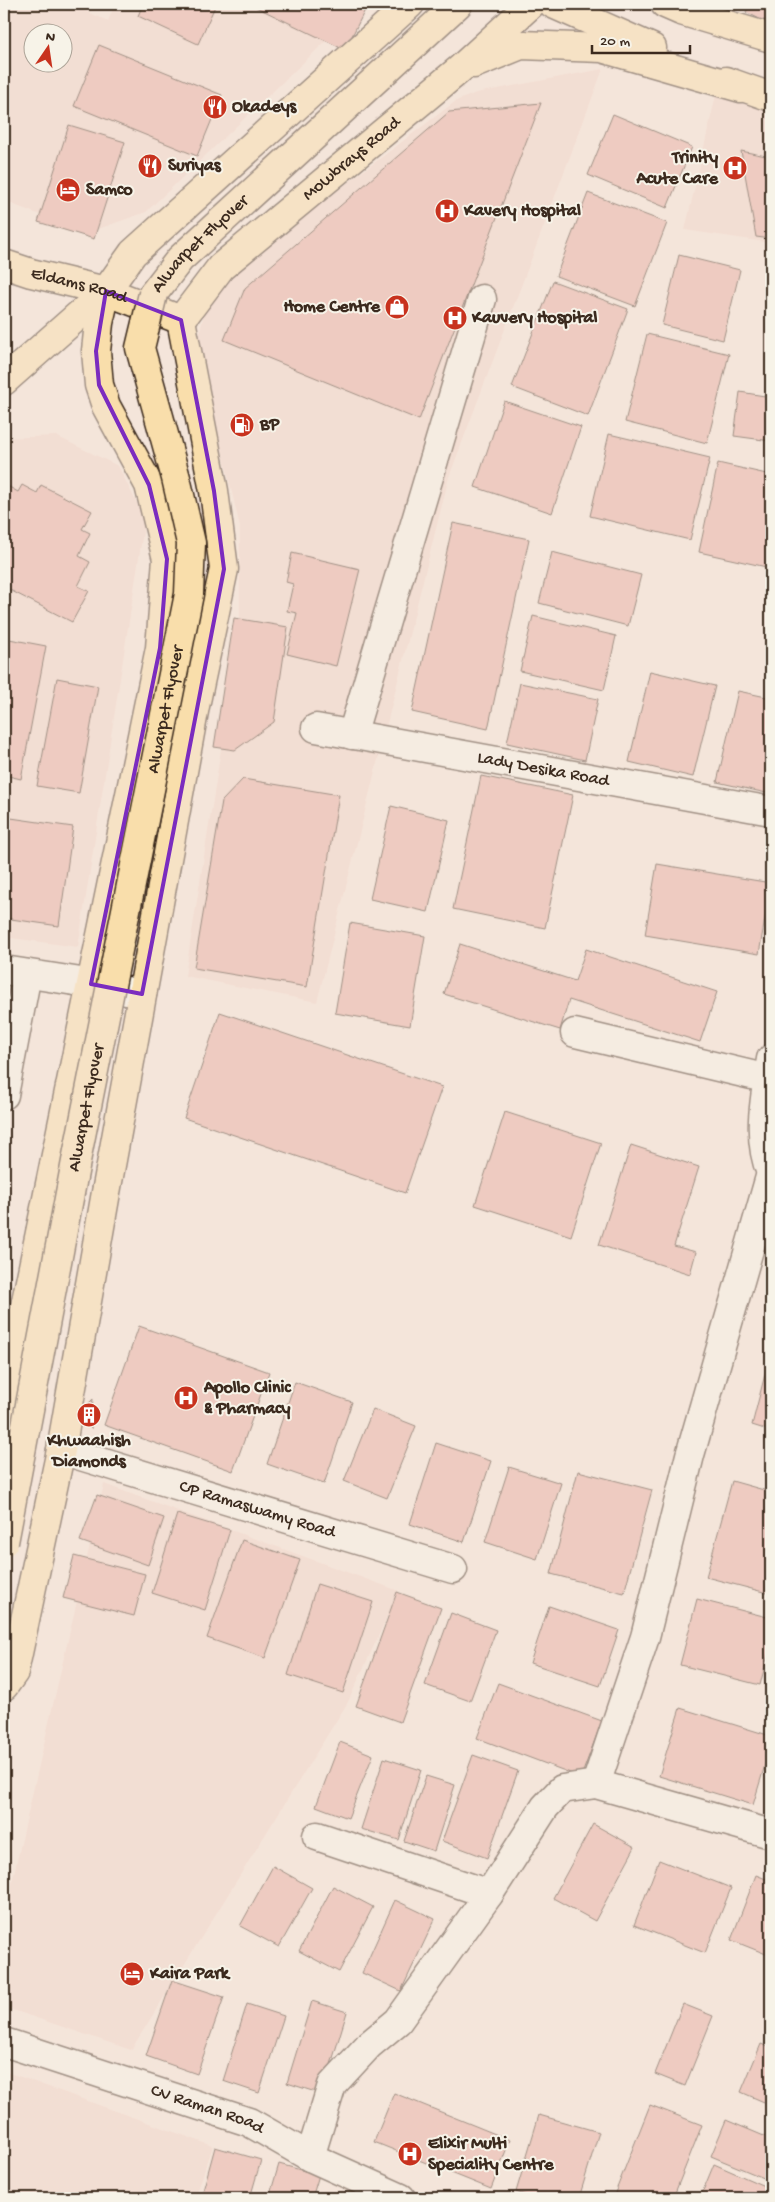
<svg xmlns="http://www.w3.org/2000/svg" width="775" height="2202" font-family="'Gochi Hand',sans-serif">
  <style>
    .built { fill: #f0d4c9; fill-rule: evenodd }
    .building { fill: #e6aca2; stroke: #3b2a1e }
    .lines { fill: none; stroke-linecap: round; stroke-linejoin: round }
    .minor-casing { stroke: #3b2a1e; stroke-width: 31 }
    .major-casing { stroke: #3b2a1e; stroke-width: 31 }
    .minor { stroke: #f7f3e8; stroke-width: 28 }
    .major { stroke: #f9deab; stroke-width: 28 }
    .major-bridge-casing { stroke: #3b2a1e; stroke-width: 31; stroke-linecap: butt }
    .major-bridge { stroke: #f9deab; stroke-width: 28 }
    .marked { fill: none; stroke: #7b2cbf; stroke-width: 4; stroke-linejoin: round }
    .labels { text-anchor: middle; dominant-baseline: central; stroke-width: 4; stroke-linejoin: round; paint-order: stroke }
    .poi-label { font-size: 18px; font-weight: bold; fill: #3b2a1e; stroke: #f7f3e8; text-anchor: start }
    .street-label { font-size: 18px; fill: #3b2a1e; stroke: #f7f3e8 }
  </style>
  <rect width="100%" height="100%" fill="#f4e5da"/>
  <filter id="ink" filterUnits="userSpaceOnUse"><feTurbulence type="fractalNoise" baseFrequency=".02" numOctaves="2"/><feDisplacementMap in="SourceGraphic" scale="10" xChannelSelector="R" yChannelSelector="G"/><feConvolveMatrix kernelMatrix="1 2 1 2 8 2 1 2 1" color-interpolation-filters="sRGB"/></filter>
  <g filter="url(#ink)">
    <path class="built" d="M4,4H69L108,21L115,4H365L146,212L87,233L4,201ZM32,32H62V62H32Z
      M603,69L449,477L317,1002L185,976L240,630V527L218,432L196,352L205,308L226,275L456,101L476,93Z
      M716,95L771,107V243L685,230Z
      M56,436L118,466L145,519L78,947L4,937V438Z
      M104,1484L399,1591L348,1702L131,2050L4,2007V1917Z
      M4,2071L213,2146L195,2198H4Z"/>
    <path class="building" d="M143,4H216L198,44L138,16Z
      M258,4H368L345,50L256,7Z
      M750,4H771V25L746,12Z
      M99,45L222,95L197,156L74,106Z
      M541,103L419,420L224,340L245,288L449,112Z
      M613,114L692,147L667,208L588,175Z
      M69,125L125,142L94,239L38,222Z
      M741,151L771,157V239L756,237Z
      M588,193L667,223L635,306L556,276Z
      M679,255L740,270L723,340L662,325Z
      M553,281L628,309L588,416L512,387Z
      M647,334L729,354L707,443L625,422Z
      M740,392L771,397V441L734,436Z
      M504,401L581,427L552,513L475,487Z
      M609,434L710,458L690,540L590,516Z
      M718,463L771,475V568L699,552Z
      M4,484L18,492L22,485L37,493L41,485L92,511L82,529L90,533L79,556L90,562L78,586L89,591L72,622L4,587Z
      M453,523L529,539L488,729L412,712Z
      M552,552L641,575L628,626L539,603Z
      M292,553L360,569L336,666L287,654L297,613L287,611L293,584L286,582Z
      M533,616L616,636L604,690L520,671Z
      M234,618L288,627L274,722L235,750L214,747Z
      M4,638L46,646L21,779L4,775Z
      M650,671L715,686L693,777L629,762Z
      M57,678L98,686L79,793L37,786Z
      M520,683L598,699L585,760L507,743Z
      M738,691L771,698V794L717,782Z
      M481,776L573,795L545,928L453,909Z
      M243,779L339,795L307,987L194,968L222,801Z
      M391,806L449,820L428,912L370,899Z
      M4,817L73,827L59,926L4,918Z
      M657,864L771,883L759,954L645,935Z
      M350,923L425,936L410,1026L335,1013Z
      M460,944L575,981L586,949L717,992L700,1042L569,1000L560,1030L444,994Z
      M220,1012L442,1087L405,1193L184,1118Z
      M505,1112L601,1143L571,1236L475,1205Z
      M631,1145L699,1167L674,1246L696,1252L690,1274L599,1245Z
      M139,1326L269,1372L233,1471L104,1425Z
      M771,1351V1431L752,1425Z
      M295,1382L352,1402L324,1484L267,1464Z
      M93,1399L92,1408L91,1429L86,1423L89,1403Z
      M373,1409L416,1426L387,1498L344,1481Z
      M436,1443L491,1461L464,1542L410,1524Z
      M509,1467L561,1483L537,1559L485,1542Z
      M578,1471L652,1490L624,1593L551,1574Z
      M732,1481L771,1492V1594L706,1577Z
      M97,1495L164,1518L148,1565L80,1541Z
      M177,1514L230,1530L205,1610L152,1593Z
      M242,1540L300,1560L265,1658L207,1638Z
      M74,1556L145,1574L134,1616L63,1598Z
      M317,1584L373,1602L343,1693L288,1675Z
      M397,1592L441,1608L400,1722L356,1706Z
      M697,1599L771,1618V1643L760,1685L680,1665Z
      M549,1606L619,1630L600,1686L530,1663Z
      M451,1613L496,1630L470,1701L425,1685Z
      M498,1683L602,1721L581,1777L477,1738Z
      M680,1708L771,1736V1745L753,1805L659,1776Z
      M340,1742L373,1755L348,1818L316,1806Z
      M473,1755L518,1771L487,1858L442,1841Z
      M384,1758L421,1770L399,1840L361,1829Z
      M426,1776L455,1785L434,1851L404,1841Z
      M593,1824L635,1847L595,1921L553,1898Z
      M659,1860L731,1888L705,1953L634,1925Z
      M273,1866L312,1888L279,1947L240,1926Z
      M756,1875L771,1881V1956L731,1940Z
      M333,1886L373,1907L339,1972L299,1951Z
      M395,1900L435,1919L401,1991L362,1973Z
      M172,1980L224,1997L197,2074L146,2056Z
      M312,2001L347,2012L322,2094L287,2083Z
      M247,2004L284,2016L259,2093L223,2081Z
      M683,2004L713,2016L685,2086L655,2074Z
      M761,2044L771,2048V2105L741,2092Z
      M394,2093L510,2140L491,2189L374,2142Z
      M650,2105L702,2125L673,2198H613Z
      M539,2115L599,2132L579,2198H535L516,2192Z
      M726,2120L771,2139V2181L711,2156Z
      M215,2147L261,2160L250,2198H201Z
      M279,2164L319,2175L312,2198H269Z
      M714,2164L771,2189V2198H700Z"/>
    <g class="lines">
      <defs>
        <g id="minor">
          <path id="s1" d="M316,728L771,811"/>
          <path d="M352,735L482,299"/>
          <path d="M4,970L81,982L142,994"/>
          <path d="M575,1033L768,1079"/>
          <path d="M771,1059C765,1097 756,1137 771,1173"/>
          <path d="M4,1095L27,974"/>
          <path id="s2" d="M61,1450L453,1569"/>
          <path d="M596,1784L645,1637L690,1455L771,1173"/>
          <path d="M317,1836L489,1894"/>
          <path id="s3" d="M4,2042L249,2122L310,2157L401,2198"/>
          <path d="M310,2157L332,2085L369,2045L398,2021L489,1894L545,1807L562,1789L596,1784L771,1834"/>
        </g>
        <g id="major">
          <path d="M553,4L652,48"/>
          <path d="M665,4L681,11L771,38"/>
          <path d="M474,64L521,45L602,48L741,88"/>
          <path d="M726,81L771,97"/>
          <path id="s4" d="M4,264L31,273L106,291L181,320"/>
          <path id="s5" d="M153,294L180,259L458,4"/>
          <path id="s6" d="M181,320L221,267L460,69L531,4"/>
          <path d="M4,381L106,291L133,253L410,4"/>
          <path d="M4,1408L160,648L167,559L149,485L106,406L99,385L96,351L99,323L106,291"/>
          <path d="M4,1686L14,1672L61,1450L105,1198L195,706L224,569L214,491L181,320"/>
        </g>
      </defs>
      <use href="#minor" class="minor-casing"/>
      <use href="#major" class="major-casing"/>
      <use href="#minor" class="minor"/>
      <use href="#major" class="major"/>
      <defs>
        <g id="major-bridge">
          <path id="s7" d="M4,1542L77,1156L189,594L191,543L176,478L140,348L153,294"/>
        </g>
      </defs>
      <use href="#major-bridge" class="major-bridge-casing"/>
      <use href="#major-bridge" class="major-bridge"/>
    </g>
  </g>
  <path d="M0 0H775V2202H0ZM106,291L181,320L214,491L224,569L142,994L91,984L160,648L167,559L149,485L99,385L96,351Z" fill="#f4e5da" fill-opacity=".55" fill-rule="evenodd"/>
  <path class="marked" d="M106,291L181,320L214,491L224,569L142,994L91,984L160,648L167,559L149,485L99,385L96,351Z"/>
  <defs>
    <symbol id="restaurant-disc" viewBox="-11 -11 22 22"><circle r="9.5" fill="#c8321e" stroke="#f7f3e8"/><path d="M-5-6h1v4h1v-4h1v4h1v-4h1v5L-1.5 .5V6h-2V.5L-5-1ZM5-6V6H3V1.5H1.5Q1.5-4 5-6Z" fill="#fff"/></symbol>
    <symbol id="hospital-disc" viewBox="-11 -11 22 22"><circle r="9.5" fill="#c8321e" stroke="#f7f3e8"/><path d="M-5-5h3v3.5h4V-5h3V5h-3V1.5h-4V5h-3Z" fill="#fff"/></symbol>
    <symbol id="hotel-disc" viewBox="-11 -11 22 22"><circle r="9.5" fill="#c8321e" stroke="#f7f3e8"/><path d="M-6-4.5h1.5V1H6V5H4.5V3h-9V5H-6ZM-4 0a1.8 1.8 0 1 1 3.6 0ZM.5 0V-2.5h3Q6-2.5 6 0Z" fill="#fff"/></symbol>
    <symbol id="shop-disc" viewBox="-11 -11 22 22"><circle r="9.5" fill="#c8321e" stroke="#f7f3e8"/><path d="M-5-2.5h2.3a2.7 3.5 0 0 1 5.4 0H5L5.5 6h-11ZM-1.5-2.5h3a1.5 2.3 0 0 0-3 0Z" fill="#fff"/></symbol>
    <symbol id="fuel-disc" viewBox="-11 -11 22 22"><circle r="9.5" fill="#c8321e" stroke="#f7f3e8"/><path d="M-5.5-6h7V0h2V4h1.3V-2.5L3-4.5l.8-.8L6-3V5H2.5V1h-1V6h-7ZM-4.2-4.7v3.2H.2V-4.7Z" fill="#fff"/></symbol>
    <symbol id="building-disc" viewBox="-11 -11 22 22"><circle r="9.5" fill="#c8321e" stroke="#f7f3e8"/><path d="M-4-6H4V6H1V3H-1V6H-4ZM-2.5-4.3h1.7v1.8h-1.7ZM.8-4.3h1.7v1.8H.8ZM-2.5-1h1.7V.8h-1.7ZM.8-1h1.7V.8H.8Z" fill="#fff"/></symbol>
  </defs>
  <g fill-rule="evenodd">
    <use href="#restaurant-disc" x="201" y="93" width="28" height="28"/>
    <use href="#restaurant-disc" x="136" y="152" width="28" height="28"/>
    <use href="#hospital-disc" x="721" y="154" width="28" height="28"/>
    <use href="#hotel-disc" x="54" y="176" width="28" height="28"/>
    <use href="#hospital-disc" x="433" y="197" width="28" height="28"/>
    <use href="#shop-disc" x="383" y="293" width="28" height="28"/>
    <use href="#hospital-disc" x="441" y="304" width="28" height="28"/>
    <use href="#fuel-disc" x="228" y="411" width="28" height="28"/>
    <use href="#hospital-disc" x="172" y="1384" width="28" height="28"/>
    <use href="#building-disc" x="75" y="1401" width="28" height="28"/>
    <use href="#hotel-disc" x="118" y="1960" width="28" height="28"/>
    <use href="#hospital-disc" x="396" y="2140" width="28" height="28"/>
  </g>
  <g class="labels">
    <g class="poi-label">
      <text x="232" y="107">Okadeys</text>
      <text x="718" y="158" text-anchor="end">Trinity<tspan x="718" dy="21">Acute Care</tspan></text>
      <text x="168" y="166">Suriyas</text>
      <text x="86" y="190">Samco</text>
      <text x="464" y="211">Kavery Hospital</text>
      <text x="380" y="307" text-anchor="end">Home Centre</text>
      <text x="472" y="318">Kauvery Hospital</text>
      <text x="260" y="425">BP</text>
      <text x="204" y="1388">Apollo Clinic<tspan x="204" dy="21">&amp; Pharmacy</tspan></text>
      <text x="89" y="1441" text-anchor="middle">Khwaahish<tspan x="89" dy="21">Diamonds</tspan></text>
      <text x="150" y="1974">Kaira Park</text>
      <text x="428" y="2144">Elixir Multi<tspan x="428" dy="21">Speciality Centre</tspan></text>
    </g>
    <g class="street-label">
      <text stroke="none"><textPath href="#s6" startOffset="236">Mowbrays Road</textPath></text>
      <text stroke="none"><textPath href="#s5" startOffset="69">Alwarpet Flyover</textPath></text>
      <text stroke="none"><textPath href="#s4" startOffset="78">Eldams Road</textPath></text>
      <text stroke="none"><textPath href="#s7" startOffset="848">Alwarpet Flyover</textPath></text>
      <text stroke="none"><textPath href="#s1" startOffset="231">Lady Desika Road</textPath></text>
      <text stroke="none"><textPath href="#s7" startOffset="442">Alwarpet Flyover</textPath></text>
      <text stroke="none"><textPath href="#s2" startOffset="205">CP Ramaswamy Road</textPath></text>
      <text stroke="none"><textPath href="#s3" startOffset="214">CV Raman Road</textPath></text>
    </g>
  </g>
  <rect width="775" height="2202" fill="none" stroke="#f7f3e8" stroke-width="20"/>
  <rect x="10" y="10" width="755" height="2182" fill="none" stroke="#3b2a1e" stroke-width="2" filter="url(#ink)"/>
  <g transform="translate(48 48) rotate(13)"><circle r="24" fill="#f7f3e8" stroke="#aca397"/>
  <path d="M0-4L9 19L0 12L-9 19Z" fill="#c8321e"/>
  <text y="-8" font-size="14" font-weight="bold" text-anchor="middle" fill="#3b2a1e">N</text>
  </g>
  <path d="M592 45v8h98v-8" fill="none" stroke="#3b2a1e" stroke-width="2.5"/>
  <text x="600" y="45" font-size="15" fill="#3b2a1e" stroke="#f7f3e8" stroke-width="4" paint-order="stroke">20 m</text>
</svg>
